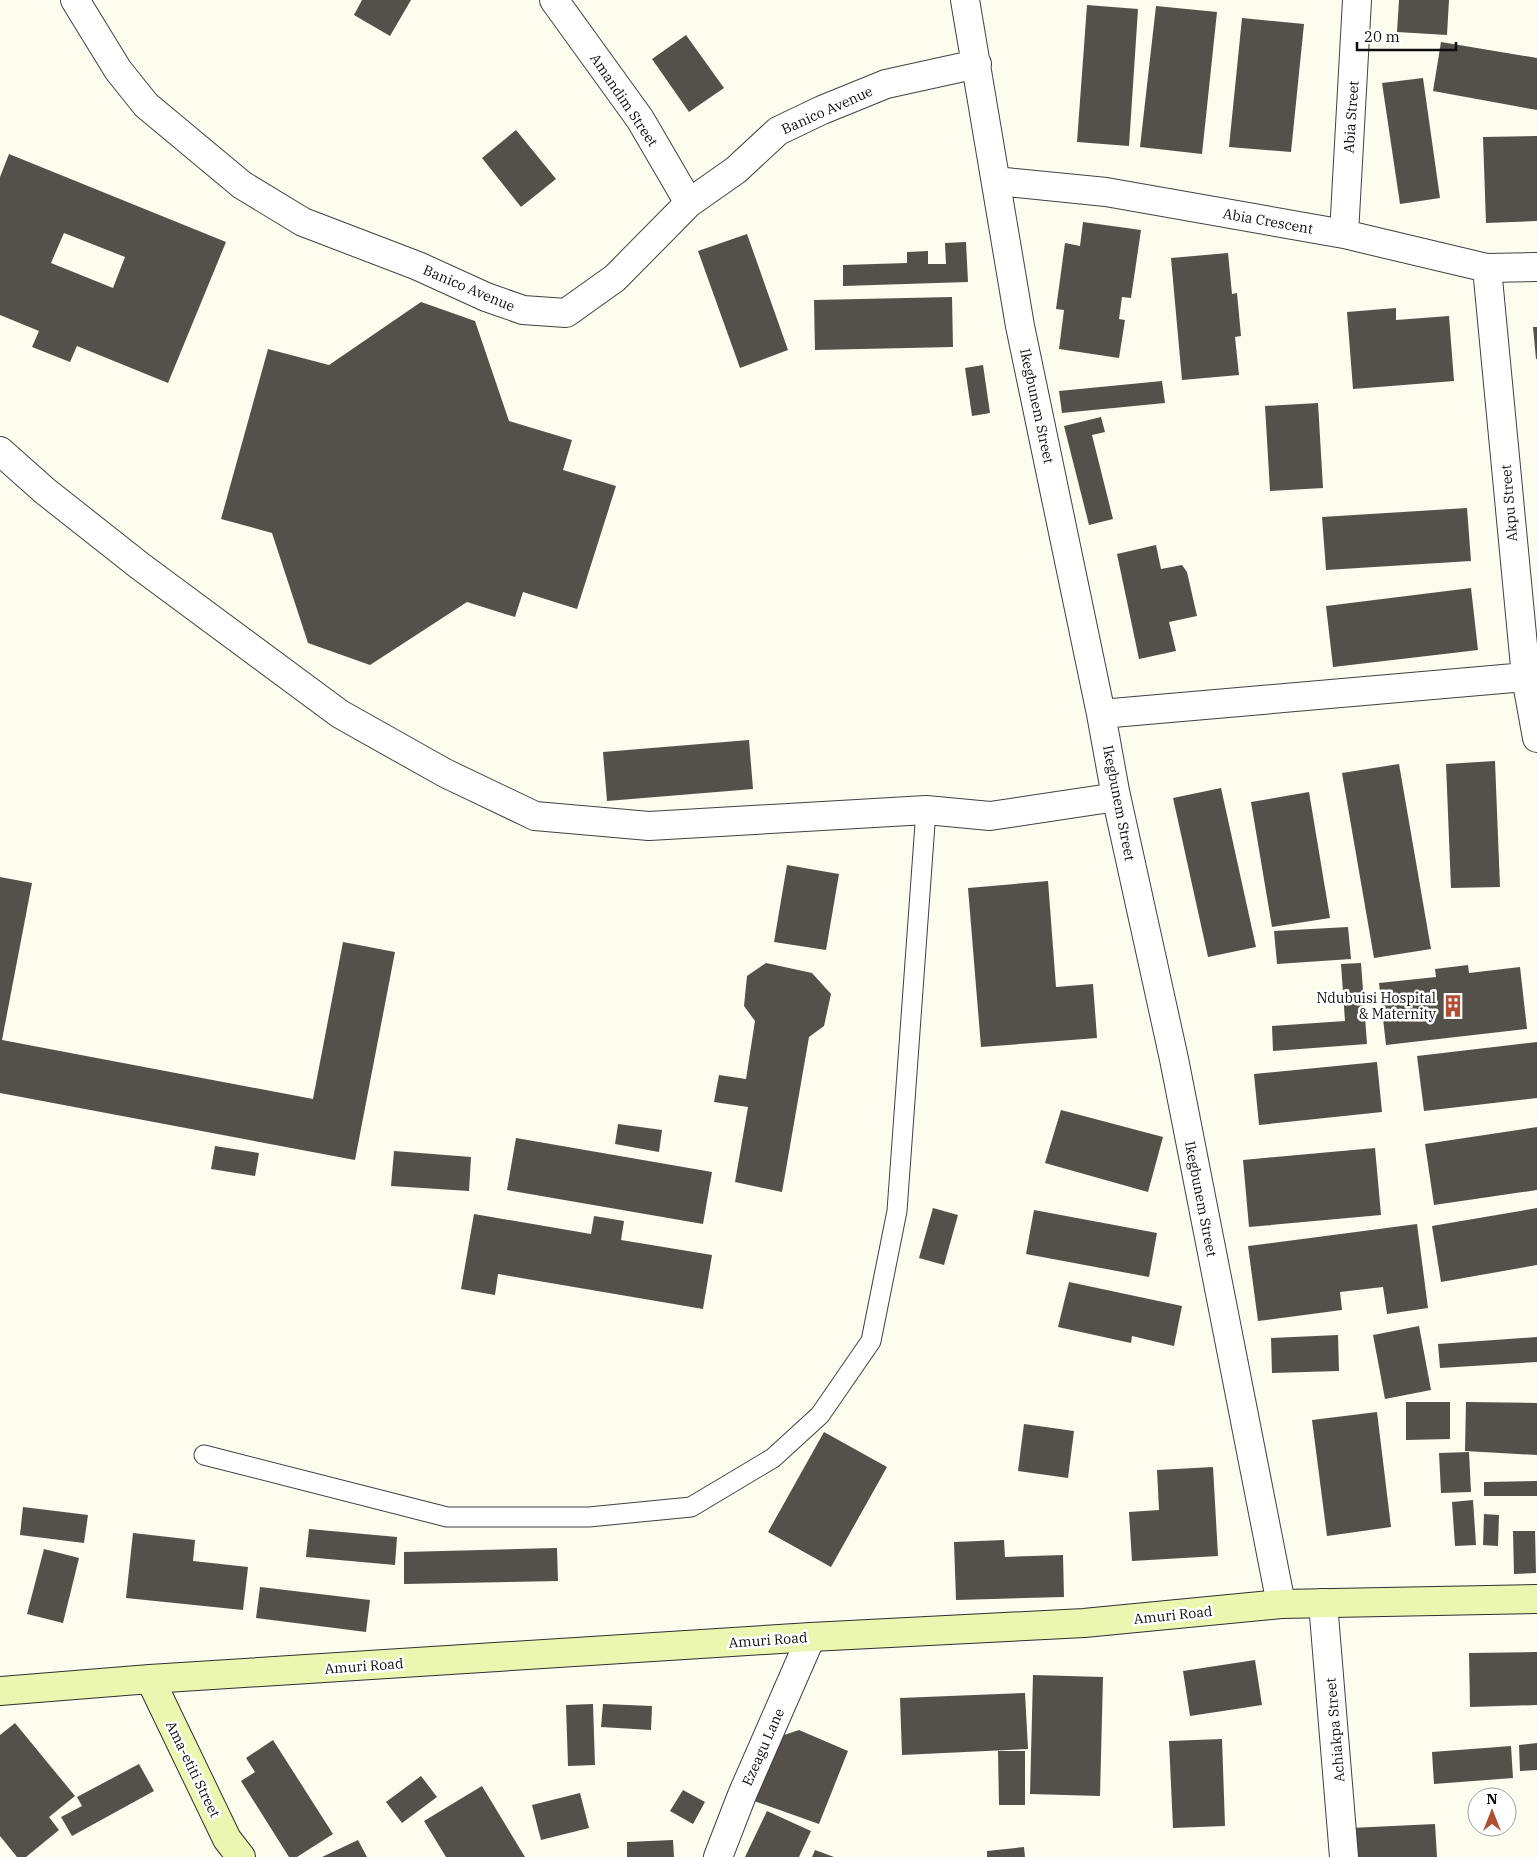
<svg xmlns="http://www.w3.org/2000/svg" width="1537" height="1857" font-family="'IBM Plex Serif',serif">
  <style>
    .building { fill: #54514a; fill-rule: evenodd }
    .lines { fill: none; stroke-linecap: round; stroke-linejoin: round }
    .lane-casing { stroke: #404040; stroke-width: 21 }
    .street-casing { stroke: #404040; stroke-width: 30 }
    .secondary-casing { stroke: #2f2f2f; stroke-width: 30 }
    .lane { stroke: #fff; stroke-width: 19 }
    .street { stroke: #fff; stroke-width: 28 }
    .secondary { stroke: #ebf6b0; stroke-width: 28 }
    .labels { text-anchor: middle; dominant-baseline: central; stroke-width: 5; stroke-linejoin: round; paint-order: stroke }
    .street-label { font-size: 14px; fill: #0d0d0d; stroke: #fff }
    .poi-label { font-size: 14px; fill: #0d0d0d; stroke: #fff; text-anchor: end }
  </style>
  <rect width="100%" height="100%" fill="#fcfdee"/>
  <path class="building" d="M362,0H411L390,36L354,15Z
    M1399,0H1449L1447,35L1397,32Z
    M1087,5L1138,9L1129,146L1077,142Z
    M1156,6L1217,12L1202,154L1140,147Z
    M1242,18L1304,24L1291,152L1229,147Z
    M686,35L724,88L689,112L652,59Z
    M1441,42L1537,58V110L1433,91Z
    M1423,78L1440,198L1400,204L1382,83Z
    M516,130L556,179L521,207L482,158Z
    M1537,136V221L1486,223L1483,137Z
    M9,154L226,242L168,383L77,346L70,362L32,347L39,331L0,315V177ZM64,233L125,257L113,288L51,263Z
    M1083,222L1141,230L1131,298L1122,297L1119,319L1125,320L1119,358L1059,349L1064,310L1056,309L1065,243L1080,246Z
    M747,234L788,350L740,368L698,251Z
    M966,242L968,282L843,286V265L907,263V252L928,251V264H946L945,243Z
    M1228,253L1232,294L1237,293L1241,336L1235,337L1239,375L1182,380L1171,258Z
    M952,297L953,347L815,350L814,300Z
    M421,302L475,321L509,421L572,440L563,470L616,486L577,609L523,592L515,617L467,602L370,665L308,643L272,533L221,519L268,349L329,365Z
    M1396,308V320L1449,316L1454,381L1353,389L1347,312Z
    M1533,327H1537V359H1536Z
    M983,365L990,413L972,416L965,368Z
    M1162,381L1165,403L1062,413L1059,391Z
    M1318,403L1323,488L1270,491L1265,406Z
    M1101,417L1105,432L1092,435L1113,519L1089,525L1064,426Z
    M1467,508L1471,561L1326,570L1322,517Z
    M1156,545L1161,569L1182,565L1187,572L1197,616L1169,622L1176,651L1139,659L1117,554Z
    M1471,588L1478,650L1333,667L1326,606Z
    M749,740L753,789L607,801L603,752Z
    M1495,761L1500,887L1451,888L1446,764Z
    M1399,764L1431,949L1374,958L1342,773Z
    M1221,788L1256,947L1208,957L1173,798Z
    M1309,792L1330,918L1272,927L1251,802Z
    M787,865L839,874L826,950L774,942Z
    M0,877L32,883L2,1040L313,1099L343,942L395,952L355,1160L0,1093Z
    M1048,881L1056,987L1093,984L1097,1038L981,1047L968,888Z
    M1348,927L1351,959L1277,964L1274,931Z
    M766,963L812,973L831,994L824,1026L809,1037L782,1192L735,1182L748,1107L714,1102L719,1075L746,1079L755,1021L744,1006L747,976Z
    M1361,963L1367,1044L1273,1051L1272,1026L1345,1021L1341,964Z
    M1468,965L1469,973L1520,967L1527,1029L1386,1045L1379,983L1436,977L1435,969Z
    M1537,1042V1098L1424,1111L1417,1056Z
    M1377,1062L1382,1112L1259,1125L1254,1074Z
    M1061,1110L1163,1137L1148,1192L1045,1163Z
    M618,1124L662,1130L659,1152L615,1144Z
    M1537,1127V1190L1434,1205L1425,1144Z
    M516,1138L712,1172L703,1224L507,1190Z
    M215,1146L259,1153L255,1176L211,1169Z
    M1375,1148L1381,1215L1249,1227L1243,1160Z
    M394,1151L471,1157L469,1191L391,1186Z
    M933,1208L958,1215L944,1265L919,1258Z
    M1537,1208V1265L1441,1282L1432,1226Z
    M1034,1210L1157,1233L1149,1277L1026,1254Z
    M474,1214L591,1234L594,1216L624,1221L621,1240L712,1255L703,1309L498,1274L495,1295L461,1289Z
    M1417,1224L1428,1308L1387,1314L1383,1287L1340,1292L1342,1310L1258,1321L1248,1246Z
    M1069,1282L1182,1306L1174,1346L1132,1336L1131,1343L1058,1327Z
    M1419,1326L1431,1390L1385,1399L1373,1335Z
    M1338,1335L1339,1371L1272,1373L1271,1338Z
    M1537,1337V1362L1440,1368L1438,1344Z
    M1406,1402H1450V1439L1406,1440Z
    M1466,1402L1537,1403V1455L1465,1451Z
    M1377,1412L1391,1527L1327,1536L1312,1420Z
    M1024,1424L1074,1431L1068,1478L1018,1471Z
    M824,1432L887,1467L831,1567L768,1532Z
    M1469,1452L1471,1492L1441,1493L1439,1453Z
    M1213,1467L1218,1556L1132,1561L1129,1512L1159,1510L1157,1470Z
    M1537,1481V1496H1484V1482Z
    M1473,1500L1476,1545L1455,1546L1452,1502Z
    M23,1507L88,1515L84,1543L20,1535Z
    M1484,1514L1499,1515L1498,1546L1483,1545Z
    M309,1529L397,1537L395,1565L306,1557Z
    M1513,1531H1535L1536,1573L1514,1574Z
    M133,1533L195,1540L193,1561L248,1567L243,1610L126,1598Z
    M1004,1540L1005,1557L1063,1555L1064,1597L956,1600L954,1542Z
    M557,1548L558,1581L404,1584V1552Z
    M44,1549L79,1558L63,1623L27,1614Z
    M260,1587L370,1600L366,1632L256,1618Z
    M1537,1652V1705L1470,1707L1469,1653Z
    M1255,1660L1262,1705L1190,1716L1183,1671Z
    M1033,1675L1103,1677L1100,1796L1030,1794Z
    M1025,1693L1028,1749L902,1755L900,1698Z
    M593,1704L595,1765L568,1766L566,1705Z
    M603,1704L652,1706L651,1730L601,1727Z
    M15,1723L75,1796L49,1817L59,1830L26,1857H17L0,1836V1735Z
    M799,1730L848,1751L819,1824L754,1801L781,1736Z
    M1222,1739L1225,1826L1173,1828L1169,1741Z
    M273,1740L333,1834L297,1857H289L241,1781L255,1772L246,1758Z
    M1537,1743V1770L1520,1771L1519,1745Z
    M1511,1746L1513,1778L1434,1784L1432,1752Z
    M998,1751H1025V1805H999Z
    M139,1764L154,1791L72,1836L61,1817L82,1806L77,1797Z
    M421,1776L437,1797L402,1823L386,1802Z
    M482,1786L525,1857H446L424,1821Z
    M683,1790L705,1802L693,1824L670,1811Z
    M580,1793L589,1828L541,1840L532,1805Z
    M767,1811L811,1831L799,1857H745Z
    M1435,1824L1437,1857H1351L1350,1828Z
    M358,1840L367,1857H322Z
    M673,1840L674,1857H627V1842Z
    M1024,1847L1025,1857H987V1851Z
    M815,1850L834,1857H812Z"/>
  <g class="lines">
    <defs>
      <path id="lane" d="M204,1455L447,1517H589L691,1507L773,1458L820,1415L871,1341L897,1211L926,810"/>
      <path id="street" d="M75,0L118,70L146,105L242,185L303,222L418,266L486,297L523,310L566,313L615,278L689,203L736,170L778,131L822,110L886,84L977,64
        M554,0L640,119L689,203
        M965,0L1020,326L1101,714L1115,791L1174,1059L1281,1604
        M996,181L1106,192L1344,234L1487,268L1537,267
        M1344,234L1357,0
        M1487,268L1526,677L1537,738
        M0,451L45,491L140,566L340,714L445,773L535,816L649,826L926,810L990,816L1110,798L1115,791
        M1101,714L1526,677
        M1323,1603L1344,1857
        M718,1857L742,1795L811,1637"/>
      <path id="secondary" d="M150,1679L227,1839L241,1857
        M0,1691L150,1679L811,1637L1084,1623L1281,1604L1537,1599"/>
    </defs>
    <use href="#lane" class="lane-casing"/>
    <use href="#street" class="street-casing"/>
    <use href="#secondary" class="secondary-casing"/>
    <use href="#lane" class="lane"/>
    <use href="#street" class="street"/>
    <use href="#secondary" class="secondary"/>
  </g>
  <defs>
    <symbol id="building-bare" viewBox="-9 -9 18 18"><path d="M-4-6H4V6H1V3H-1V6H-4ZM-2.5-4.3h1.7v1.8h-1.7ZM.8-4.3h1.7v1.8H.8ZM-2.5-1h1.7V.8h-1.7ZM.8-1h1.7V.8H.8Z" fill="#ae4f34" stroke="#fff" stroke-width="2.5" paint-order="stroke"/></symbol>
  </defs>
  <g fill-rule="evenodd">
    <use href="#building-bare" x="1437" y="990" width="32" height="32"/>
  </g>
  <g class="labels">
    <g class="street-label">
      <text transform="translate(624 100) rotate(56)">Amandim Street</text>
      <text transform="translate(827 110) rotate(-24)">Banico Avenue</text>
      <text transform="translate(1351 117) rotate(-86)">Abia Street</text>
      <text transform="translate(1268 221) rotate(10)">Abia Crescent</text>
      <text transform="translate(469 288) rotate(23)">Banico Avenue</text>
      <text transform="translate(1037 406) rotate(78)">Ikegbunem Street</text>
      <text transform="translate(1509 503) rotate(-95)">Akpu Street</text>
      <text transform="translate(1119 803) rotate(79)">Ikegbunem Street</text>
      <text transform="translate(1201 1199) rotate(79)">Ikegbunem Street</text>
      <text transform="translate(1173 1615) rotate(-6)">Amuri Road</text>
      <text transform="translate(768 1640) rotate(-4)">Amuri Road</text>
      <text transform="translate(364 1666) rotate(-4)">Amuri Road</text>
      <text transform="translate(1335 1730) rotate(-95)">Achiakpa Street</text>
      <text transform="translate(763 1747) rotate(-66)">Ezeagu Lane</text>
      <text transform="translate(193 1769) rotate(64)">Ama-etiti Street</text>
    </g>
    <g class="poi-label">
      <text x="1436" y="998">Ndubuisi Hospital<tspan x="1436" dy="16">&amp; Maternity</tspan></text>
    </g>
  </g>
  <g transform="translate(1492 1812)"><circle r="24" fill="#ffffff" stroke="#9e9e9e"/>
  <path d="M0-4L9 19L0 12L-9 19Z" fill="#ae4f34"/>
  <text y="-8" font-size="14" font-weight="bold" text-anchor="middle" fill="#0d0d0d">N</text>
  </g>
  <path d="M1357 42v8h99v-8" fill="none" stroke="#0d0d0d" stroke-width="2.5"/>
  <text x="1364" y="42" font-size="15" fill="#0d0d0d" stroke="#ffffff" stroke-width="4" paint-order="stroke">20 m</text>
</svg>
